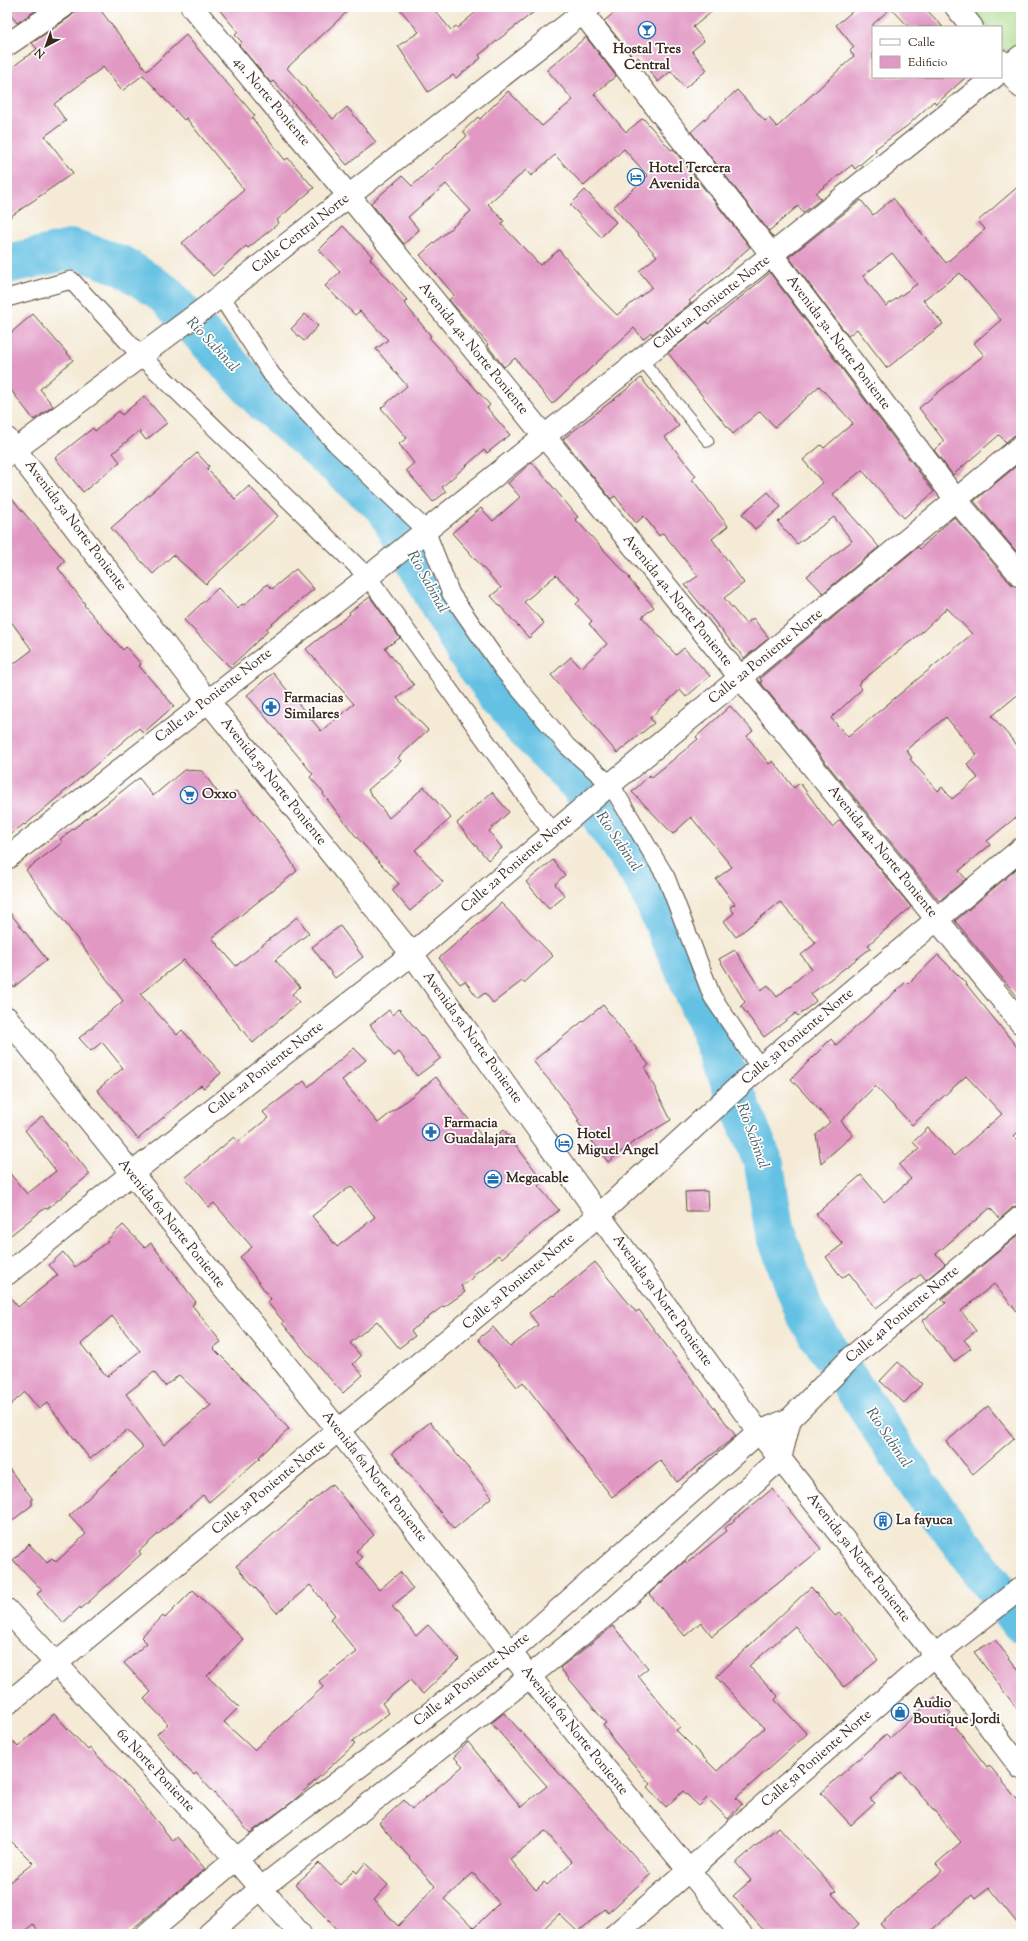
<svg xmlns="http://www.w3.org/2000/svg" width="1028" height="1941" font-family="'Sorts Mill Goudy',serif">
  <style>
    .green { fill: #a6d887; stroke: #708152 }
    .lines { fill: none; stroke-linecap: round; stroke-linejoin: round }
    .river { stroke: #65c1e3; stroke-width: 40 }
    .building { fill: #e199c4; fill-rule: evenodd }
    .service-casing { stroke: #57473a; stroke-width: 13 }
    .pedestrian-casing { stroke: #57473a; stroke-width: 19 }
    .minor-casing { stroke: #57473a; stroke-width: 24 }
    .tertiary-casing { stroke: #57473a; stroke-width: 24 }
    .secondary-casing { stroke: #57473a; stroke-width: 24 }
    .service { stroke: #fff; stroke-width: 11 }
    .pedestrian { stroke: #fff; stroke-width: 17 }
    .minor { stroke: #fff; stroke-width: 22 }
    .tertiary { stroke: #fff; stroke-width: 22 }
    .secondary { stroke: #fff; stroke-width: 22 }
    .labels { text-anchor: middle; dominant-baseline: central; stroke-width: 3.5; stroke-linejoin: round; paint-order: stroke }
    .poi-label { font-size: 14px; font-weight: bold; fill: #3b2a1e; stroke: #fff; text-anchor: start }
    .street-label { font-size: 14px; fill: #3b2a1e; stroke: #fff }
    .water-label { font-size: 15px; font-style: italic; fill: #4a5f63; stroke: #fff }
  </style>
  <rect width="100%" height="100%" fill="#fff"/>
  <filter id="ink" filterUnits="userSpaceOnUse"><feTurbulence type="fractalNoise" baseFrequency=".025" numOctaves="2"/><feDisplacementMap in="SourceGraphic" scale="8" xChannelSelector="R" yChannelSelector="G"/><feConvolveMatrix kernelMatrix="1 2 1 2 8 2 1 2 1" color-interpolation-filters="sRGB"/></filter>
  <filter id="wash" filterUnits="userSpaceOnUse"><feTurbulence type="fractalNoise" baseFrequency=".012" numOctaves="4" result="noise"/><feDisplacementMap in="SourceGraphic" scale="16" xChannelSelector="R" yChannelSelector="G"/><feGaussianBlur stdDeviation="0.9" result="paint"/><feColorMatrix in="noise" values="0 0 0 0 0 0 0 0 0 0 0 0 0 0 0 0 0 1.4 0 .05"/><feComposite in="paint" operator="in"/></filter>
  <g filter="url(#wash)">
    <rect width="100%" height="100%" fill="#f4ead6"/>
    <path class="green" d="M972,7H1021V44L1008,54L1001,45V27H987Z"/>
    <g class="lines">
      <path class="river" d="M7,264L74,249L123,266L164,293L265,403L386,508L465,651L521,725L578,783L646,883L685,970L764,1164L774,1229L806,1316L931,1503L1021,1623"/>
    </g>
    <g id="blocks">
      <path class="building" d="M7,7H41L17,23L7,10Z
        M75,7H98L147,71L186,35L255,116L252,118L285,160L288,158L314,188L277,220L279,223L248,248L246,246L213,276L182,243L244,190L186,118L184,120L143,75L122,91L103,67L54,104L66,121L45,136L73,173L7,219V71L37,49L32,43L70,17L74,13Z
        M217,7H352L287,68L333,119L347,107L376,142L347,165L317,129L273,81L271,83L239,45L242,42L235,35L238,32Z
        M398,7H432L451,30L456,26L457,28L482,7H540L479,55L481,58L456,78L453,75L428,92L398,46L419,32Z
        M621,7H718L693,27L704,41L692,51L707,70L685,88L671,71L658,82L638,57L635,60L604,21Z
        M858,7H924L943,27H909L891,8L873,24V77H966L936,104L934,101L907,126L875,149L876,151L855,169L852,165L816,193L821,199L803,213L798,206L769,231L691,132L737,90L765,121L769,118L777,127L854,56L850,51L854,47L836,25Z
        M586,37L616,76L594,94L626,132L643,118L671,150L673,149L750,247L689,301L691,303L652,334L651,332L643,339L634,328L552,404L515,358L504,367L487,345L488,344L449,300L454,295L420,255L471,211L446,184L408,217L419,230L404,244L371,203L402,176L412,186L467,136L463,131L478,117L480,119L508,91L542,126L573,100L547,70ZM624,149L648,176L613,207L657,256L639,271L652,287L617,315L594,292L559,250L540,265L501,224L504,221L488,204L526,170L531,176L555,155L584,186Z
        M1021,184V434L1013,436L1006,442L999,435L953,475L934,450L944,441L919,408L984,355L974,343L1001,320L960,273L923,300L943,324L887,368L857,329L848,336L789,257L861,200L873,215L893,198L946,263L985,229L978,221ZM892,253L917,284L886,306L863,276Z
        M585,190L616,222L601,237L570,205Z
        M343,226L372,256L370,259L407,300L404,303L431,336L429,337L490,405L487,408L510,435L487,453L484,450L442,487L446,492L433,502L406,470L414,463L399,444L407,438L381,408L407,386L376,349L388,340L360,311L355,315L325,286L340,272L319,250Z
        M770,273L934,492L904,518L862,470L833,494L879,547L823,593L807,576L852,541L834,517L797,544L778,522L823,483L803,460L821,445L824,448L853,423L819,386L775,427L760,411L733,434L668,353L707,322L708,324Z
        M33,314L73,360L40,389L53,406L34,420L7,385V336Z
        M305,314L318,326L304,341L291,329Z
        M641,378L679,426L665,437L696,476L692,479L728,526L712,539L744,583L724,598L746,624L753,618L769,638L744,658L685,585L698,576L663,533L659,536L644,516L636,523L615,496L611,499L563,439Z
        M144,396L167,423L146,440L139,431L113,453L120,462L83,492L55,458L93,428L95,431L119,411L122,415Z
        M197,453L209,466L207,469L235,499L249,486L278,516L206,584L173,555L153,574L111,528Z
        M532,462L578,517L575,519L630,578L629,579L654,607L642,617L676,655L684,648L710,676L686,697L680,690L650,718L654,723L617,753L551,675L571,657L581,668L607,644L589,624L592,621L576,604L580,600L556,575L524,602L544,623L529,638L491,596L501,588L452,533L481,508L493,521L520,497L508,483Z
        M1021,462V557L974,501Z
        M768,492L781,507L755,529L742,514Z
        M7,493L65,561L58,568L85,604L84,605L123,650L126,647L141,664L139,666L174,706L143,733L139,728L25,825L24,824L7,837V669L32,650L7,616Z
        M954,517L1011,584L1021,588V692L992,716L1021,750V813L987,841L990,845L959,871L966,879L939,901L760,682L762,681L760,678L918,547L920,549ZM947,608L972,634L848,737L831,718L862,689L858,684L922,632ZM946,717L977,755L967,764L978,778L952,799L942,787L938,791L910,759L912,758L906,750Z
        M296,569L314,589L266,629L268,631L230,667L184,620L218,588L238,609L242,604L244,605L267,584L272,589Z
        M370,597L400,638L385,648L414,685L397,698L428,730L398,758L401,761L368,790L389,818L424,787L451,818L415,850L443,882L410,911L392,890L399,884L354,834L323,794L324,793L310,777L313,774L247,695L273,673L321,731L354,704L306,649L350,614L349,612Z
        M730,706L753,731L747,736L769,764L773,761L794,788L800,783L832,827L840,820L911,907L868,945L871,948L811,994L816,1001L798,1016L796,1013L764,1037L741,1006L745,1002L719,959L735,950L761,990L768,985L777,997L811,968L801,955L816,943L780,902L736,937L724,921L734,913L730,907L735,904L716,879L732,867L691,817L673,834L632,792L650,775L652,777L698,739L696,737Z
        M184,770L202,771L224,801L236,791L276,839H277L297,871L212,938L236,966L297,917L309,933L275,960L300,987L292,994L299,1002L253,1043L184,960L140,994L177,1035L182,1030L221,1073L204,1088L201,1085L138,1139L97,1090L123,1068L102,1042L91,1051L79,1038L123,1001L26,870L63,842L60,839L139,778L153,796Z
        M492,792L509,812L489,831L502,848L488,860L457,823Z
        M553,860L565,875L555,884L565,896L549,909L526,882Z
        M1021,865V1001L955,921Z
        M501,903L553,956L524,983L522,981L493,1003L485,993L478,998L465,981L460,984L439,958L474,928Z
        M7,909L47,960L14,987L7,977Z
        M340,926L363,957L335,978L312,947Z
        M938,955L962,979L1021,1052V1134L1019,1131L1014,1136L1021,1143V1205L1013,1207L1000,1219L990,1208L936,1254L945,1264L926,1280L921,1274L876,1308L849,1273L842,1278L826,1257L843,1244L816,1214L861,1175L884,1202L911,1179L899,1165L919,1149L913,1142L928,1128L954,1156L1002,1114L966,1076L912,1125L875,1086L841,1121L853,1135L821,1163L816,1135L830,1122L791,1079L831,1039L836,1045L906,982L908,984Z
        M603,1005L649,1065L645,1068L671,1120L632,1143L608,1162L577,1121L579,1120L559,1092L533,1061Z
        M399,1009L441,1058L417,1076L399,1052L394,1056L370,1025L389,1010L392,1015Z
        M354,1048L366,1060L342,1080L378,1123L436,1077L487,1143L504,1130L544,1182L538,1186L559,1210L511,1250L502,1258L499,1255L473,1275L474,1277L461,1286L465,1292L444,1307L443,1306L411,1331L415,1336L399,1348L377,1321L350,1343L361,1356L353,1364L363,1375L343,1393L311,1358L282,1323L284,1322L267,1302L271,1299L240,1257L252,1247L214,1203L209,1207L185,1178L234,1137L238,1142L268,1118L263,1112L304,1081L308,1087ZM351,1186L375,1217L337,1247L312,1216Z
        M42,1116L74,1156L75,1155L90,1174L47,1209L45,1208L7,1238V1170L27,1194L56,1171L25,1130Z
        M707,1191L708,1211H686L685,1192Z
        M123,1225L145,1248L151,1243L196,1302L192,1305L221,1342L213,1348L232,1367L289,1429L259,1457L260,1458L209,1502L203,1495L139,1551L141,1554L81,1609L80,1607L63,1623L37,1594L42,1590L13,1560L29,1544L47,1563L52,1558L56,1562L86,1534L69,1516L143,1447L127,1430L90,1459L47,1403L39,1409L25,1392L7,1408V1293L18,1307L58,1275L49,1265L63,1252L75,1267L109,1240L108,1239ZM112,1316L140,1351L107,1377L81,1344ZM154,1372L165,1386L179,1375L211,1405L164,1445L126,1394Z
        M1021,1233V1316L994,1284L961,1311L976,1331L964,1340L971,1348L954,1362L922,1321L946,1303L942,1299Z
        M595,1262L636,1312L639,1310L736,1436L677,1482L660,1460L612,1497L523,1382L517,1387L478,1339L493,1327L510,1347L538,1325L529,1313L553,1295L554,1296Z
        M898,1362L922,1384L904,1403L880,1381Z
        M988,1406L1014,1438L973,1474L946,1442Z
        M430,1422L492,1497L454,1529L392,1453Z
        M7,1466L32,1498V1505L7,1525Z
        M332,1484L374,1535L356,1551L362,1558L357,1563L379,1590L400,1572L413,1589L392,1606L416,1636L428,1625L459,1659L423,1694L410,1680L382,1703L389,1713L352,1742L355,1744L292,1802L250,1833L196,1773L194,1775L184,1765L157,1734L168,1724L144,1699L151,1692L124,1663L147,1643L141,1637L163,1616L165,1618L193,1590L243,1639L207,1676L239,1707L224,1722L254,1750L323,1687L319,1681L357,1652L330,1619L335,1615L310,1585L277,1613L236,1566Z
        M772,1489L821,1549L712,1636L701,1622L685,1636L649,1594L685,1561L687,1563L727,1531L725,1528Z
        M811,1587L835,1616L840,1612L878,1660L844,1687L795,1626L749,1666L778,1696L775,1700L807,1734L736,1798L742,1804L728,1819L707,1798L699,1806L683,1791L666,1807L647,1787L650,1784L614,1741L603,1725L606,1723L560,1668L613,1626L648,1668L638,1676L680,1727L676,1730L717,1771L764,1728L716,1677Z
        M995,1640L1021,1673V1714L974,1652Z
        M935,1697L951,1714L948,1717L987,1767L989,1765L1021,1804V1928L989,1888L975,1899L972,1895L927,1934H889L880,1924L942,1871L936,1864L961,1842L901,1772L870,1799L875,1803L851,1825L821,1793L886,1734L890,1738Z
        M504,1713L651,1874L608,1913L605,1909L578,1932L559,1914L538,1934H341L295,1885L319,1863L340,1885L354,1870L357,1873L365,1863L388,1885L374,1900L398,1926L435,1886L379,1823L404,1800L412,1809L463,1766L454,1757L468,1742L521,1807L547,1786L491,1723ZM545,1831L572,1862L547,1885L544,1882L536,1890L510,1859ZM473,1873L499,1903L474,1928L444,1899Z
        M54,1714L88,1750L90,1748L132,1791L173,1841L178,1837L205,1869L126,1934H40L33,1924L21,1934H7V1884L33,1863L7,1837V1735L18,1747Z
        M778,1827L836,1891L832,1894L859,1924L848,1934H767L733,1896L751,1880L736,1863Z"/>
    </g>
  </g>
  <g filter="url(#ink)">
    <use href="#blocks" fill-opacity="0" stroke="#57473a" stroke-width="1"/>
    <g class="lines">
      <defs>
        <path id="service" d="M641,359L708,441"/>
        <path id="pedestrian" d="M221,296L272,375L336,444L426,530L451,594L504,671L567,746L611,785L666,877L712,996L760,1068
          M7,298L71,280L141,356L368,577L553,834"/>
        <path id="minor" d="M192,7L349,196L1021,1023
          M578,7L772,255L957,501L1021,576
          M956,7L972,27
          M7,45L63,7
          M1001,61L1021,87
          M7,1018L339,1431L529,1676L741,1934
          M7,1610L236,1859L300,1934
          M7,1704L599,1215L750,1076L1021,849
          M147,1934L236,1859L510,1653L759,1432L790,1419L853,1356L1021,1217
          M209,1934L260,1889L404,1777L617,1606L780,1459L790,1419
          M616,1934L935,1655L1021,1588"/>
        <path id="tertiary" d="M7,1274L131,1174L412,954L600,793L1021,446"/>
        <path id="secondary" d="M1001,72L1021,56
          M7,439L208,701L412,954L599,1215L759,1432L935,1655L1021,1768
          M7,456L221,296L590,7
          M7,858L368,577L994,77"/>
      </defs>
      <use href="#service" class="service-casing"/>
      <use href="#pedestrian" class="pedestrian-casing"/>
      <use href="#minor" class="minor-casing"/>
      <use href="#tertiary" class="tertiary-casing"/>
      <use href="#secondary" class="secondary-casing"/>
      <use href="#service" class="service"/>
      <use href="#pedestrian" class="pedestrian"/>
      <use href="#minor" class="minor"/>
      <use href="#tertiary" class="tertiary"/>
      <use href="#secondary" class="secondary"/>
    </g>
  </g>
  <defs>
    <symbol id="bar-ring" viewBox="-11 -11 22 22"><circle r="9.5" fill="#fff" stroke="#1f6fb2" stroke-width="1.5"/><path d="M-6-5H6L.8 .8V4.5H3.5V6h-7V4.5H-.8V.8Z" fill="#1f6fb2"/></symbol>
    <symbol id="hotel-ring" viewBox="-11 -11 22 22"><circle r="9.5" fill="#fff" stroke="#1f6fb2" stroke-width="1.5"/><path d="M-6-4.5h1.5V1H6V5H4.5V3h-9V5H-6ZM-4 0a1.8 1.8 0 1 1 3.6 0ZM.5 0V-2.5h3Q6-2.5 6 0Z" fill="#1f6fb2"/></symbol>
    <symbol id="pharmacy-ring" viewBox="-11 -11 22 22"><circle r="9.5" fill="#fff" stroke="#1f6fb2" stroke-width="1.5"/><path d="M-2-6h4v4h4v4h-4v4h-4v-4h-4v-4h4Z" fill="#1f6fb2"/></symbol>
    <symbol id="supermarket-ring" viewBox="-11 -11 22 22"><circle r="9.5" fill="#fff" stroke="#1f6fb2" stroke-width="1.5"/><path d="M-6-5.5h2.5l.6 2H6L4.5 2H-2.5L-4.4-4H-6ZM-1.5 3.2a1.3 1.3 0 1 0 .1 0ZM3 3.2a1.3 1.3 0 1 0 .1 0Z" fill="#1f6fb2"/></symbol>
    <symbol id="office-ring" viewBox="-11 -11 22 22"><circle r="9.5" fill="#fff" stroke="#1f6fb2" stroke-width="1.5"/><path d="M-6-3h4V-5.5h4V-3h4V5H-6ZM-1-4.5V-3h2v-1.5ZM-6 0V1H6V0Z" fill="#1f6fb2"/></symbol>
    <symbol id="building-ring" viewBox="-11 -11 22 22"><circle r="9.5" fill="#fff" stroke="#1f6fb2" stroke-width="1.5"/><path d="M-4-6H4V6H1V3H-1V6H-4ZM-2.5-4.3h1.7v1.8h-1.7ZM.8-4.3h1.7v1.8H.8ZM-2.5-1h1.7V.8h-1.7ZM.8-1h1.7V.8H.8Z" fill="#1f6fb2"/></symbol>
    <symbol id="shop-ring" viewBox="-11 -11 22 22"><circle r="9.5" fill="#fff" stroke="#1f6fb2" stroke-width="1.5"/><path d="M-5-2.5h2.3a2.7 3.5 0 0 1 5.4 0H5L5.5 6h-11ZM-1.5-2.5h3a1.5 2.3 0 0 0-3 0Z" fill="#1f6fb2"/></symbol>
  </defs>
  <g fill-rule="evenodd">
    <use href="#bar-ring" x="637" y="20" width="20" height="20"/>
    <use href="#hotel-ring" x="626" y="167" width="20" height="20"/>
    <use href="#pharmacy-ring" x="261" y="697" width="20" height="20"/>
    <use href="#supermarket-ring" x="179" y="785" width="20" height="20"/>
    <use href="#pharmacy-ring" x="421" y="1122" width="20" height="20"/>
    <use href="#hotel-ring" x="554" y="1133" width="20" height="20"/>
    <use href="#office-ring" x="483" y="1169" width="20" height="20"/>
    <use href="#building-ring" x="873" y="1511" width="20" height="20"/>
    <use href="#shop-ring" x="890" y="1702" width="20" height="20"/>
  </g>
  <g class="labels">
    <g class="poi-label">
      <text x="647" y="50" text-anchor="middle">Hostal Tres<tspan x="647" dy="16">Central</tspan></text>
      <text x="649" y="169">Hotel Tercera<tspan x="649" dy="16">Avenida</tspan></text>
      <text x="284" y="699">Farmacias<tspan x="284" dy="16">Similares</tspan></text>
      <text x="202" y="795">Oxxo</text>
      <text x="444" y="1124">Farmacia<tspan x="444" dy="16">Guadalajara</tspan></text>
      <text x="577" y="1135">Hotel<tspan x="577" dy="16">Miguel Angel</tspan></text>
      <text x="506" y="1179">Megacable</text>
      <text x="896" y="1521">La fayuca</text>
      <text x="913" y="1704">Audio<tspan x="913" dy="16">Boutique Jordi</tspan></text>
    </g>
    <g class="street-label">
      <text transform="translate(271 102) rotate(50)">4a. Norte Poniente</text>
      <text transform="translate(301 234) rotate(-38)">Calle Central Norte</text>
      <text transform="translate(712 303) rotate(-38)">Calle 1a. Poniente Norte</text>
      <text transform="translate(838 343) rotate(53)">Avenida 3a. Norte Poniente</text>
      <text transform="translate(473 349) rotate(51)">Avenida 4a. Norte Poniente</text>
      <text transform="translate(75 526) rotate(53)">Avenida 5a Norte Poniente</text>
      <text transform="translate(677 601) rotate(51)">Avenida 4a. Norte Poniente</text>
      <text transform="translate(766 657) rotate(-39)">Calle 2a Poniente Norte</text>
      <text transform="translate(214 696) rotate(-38)">Calle 1a. Poniente Norte</text>
      <text transform="translate(273 782) rotate(51)">Avenida 5a Norte Poniente</text>
      <text transform="translate(882 852) rotate(51)">Avenida 4a. Norte Poniente</text>
      <text transform="translate(517 864) rotate(-41)">Calle 2a Poniente Norte</text>
      <text transform="translate(798 1037) rotate(-40)">Calle 3a Poniente Norte</text>
      <text transform="translate(472 1038) rotate(54)">Avenida 5a Norte Poniente</text>
      <text transform="translate(266 1069) rotate(-38)">Calle 2a Poniente Norte</text>
      <text transform="translate(171 1224) rotate(51)">Avenida 6a Norte Poniente</text>
      <text transform="translate(519 1282) rotate(-40)">Calle 3a Poniente Norte</text>
      <text transform="translate(662 1301) rotate(54)">Avenida 5a Norte Poniente</text>
      <text transform="translate(903 1315) rotate(-40)">Calle 4a Poniente Norte</text>
      <text transform="translate(374 1477) rotate(52)">Avenida 6a Norte Poniente</text>
      <text transform="translate(269 1488) rotate(-39)">Calle 3a Poniente Norte</text>
      <text transform="translate(858 1558) rotate(52)">Avenida 5a Norte Poniente</text>
      <text transform="translate(472 1680) rotate(-38)">Calle 4a Poniente Norte</text>
      <text transform="translate(574 1731) rotate(51)">Avenida 6a Norte Poniente</text>
      <text transform="translate(817 1759) rotate(-41)">Calle 5a Poniente Norte</text>
      <text transform="translate(155 1771) rotate(47)">6a Norte Poniente</text>
    </g>
    <g class="water-label">
      <text transform="translate(212 345) rotate(47)">Río Sabinal</text>
      <text transform="translate(427 582) rotate(61)">Río Sabinal</text>
      <text transform="translate(618 842) rotate(56)">Río Sabinal</text>
      <text transform="translate(752 1136) rotate(70)">Río Sabinal</text>
      <text transform="translate(888 1438) rotate(56)">Río Sabinal</text>
    </g>
  </g>
  <rect width="1028" height="1941" fill="none" stroke="#fff" stroke-width="24"/>
  <rect x="872" y="26" width="130" height="52" fill="#ffffff" stroke="#b1aaa5"/>
  <rect x="880" y="39" width="20" height="6" fill="#ffffff" stroke="#b1aaa5"/>
  <text x="908" y="46" font-size="12" fill="#3b2a1e">Calle</text>
  <rect x="880" y="56" width="20" height="12" fill="#e199c4" stroke="#b1aaa5"/>
  <text x="908" y="66" font-size="12" fill="#3b2a1e">Edificio</text>
  <g transform="translate(46 46) rotate(221)" stroke="#ffffff" stroke-width="3" paint-order="stroke">
  <path d="M0-3L7 15L0 10L-7 15Z" fill="#3b2a1e"/>
  <text y="-6" font-size="11" font-weight="bold" text-anchor="middle" fill="#3b2a1e">N</text>
  </g>
</svg>
